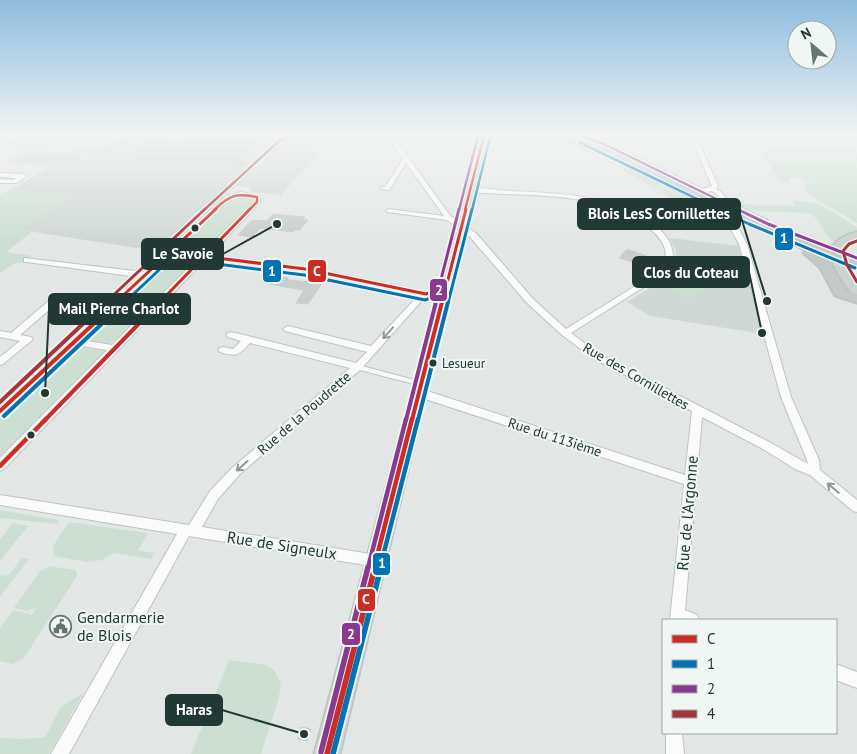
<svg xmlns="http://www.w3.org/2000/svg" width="857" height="754" font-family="'PT Sans',sans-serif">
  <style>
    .built { fill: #d0d8d5 }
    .green { fill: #cddfd3 }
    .building { fill: #cacecd; stroke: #cbd0ce }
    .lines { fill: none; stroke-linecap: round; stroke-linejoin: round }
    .pedestrian-casing { stroke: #bfc4c2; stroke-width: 2 }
    .minor-casing { stroke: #bfc4c2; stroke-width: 2 }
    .primary-casing { stroke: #bcc3c1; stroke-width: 3 }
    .trunk-casing { stroke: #bcc3c1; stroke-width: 3 }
    .pedestrian { fill: #fbfbfb; fill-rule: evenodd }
    .minor { fill: #fbfbfb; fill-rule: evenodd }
    .primary { fill: #ced3d2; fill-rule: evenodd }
    .trunk { fill: #c4cac9; fill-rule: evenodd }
    .trunk-bridge-casing { stroke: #bcc3c1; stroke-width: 14; stroke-linecap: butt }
    .trunk-bridge { stroke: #c4cac9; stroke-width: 12 }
    .bus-1-far4-casing { stroke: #f0f6f4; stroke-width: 5 }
    .bus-1-far3-casing { stroke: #f0f6f4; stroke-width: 6 }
    .bus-1-far2-casing { stroke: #f0f6f4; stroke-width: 8 }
    .bus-1-far1-casing { stroke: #f0f6f4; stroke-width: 8 }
    .bus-1-casing { stroke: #f0f6f4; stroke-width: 9 }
    .bus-2-far4-casing { stroke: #f0f6f4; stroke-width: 5 }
    .bus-2-far3-casing { stroke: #f0f6f4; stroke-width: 6 }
    .bus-2-far2-casing { stroke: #f0f6f4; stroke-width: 8 }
    .bus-2-far1-casing { stroke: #f0f6f4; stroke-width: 8 }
    .bus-2-casing { stroke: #f0f6f4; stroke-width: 9 }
    .bus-3-far4-casing { stroke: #f0f6f4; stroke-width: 5 }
    .bus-3-far3-casing { stroke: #f0f6f4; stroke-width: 6 }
    .bus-3-far2-casing { stroke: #f0f6f4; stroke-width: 8 }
    .bus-3-far1-casing { stroke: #f0f6f4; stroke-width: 8 }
    .bus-3-casing { stroke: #f0f6f4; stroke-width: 9 }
    .bus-4-far2-casing { stroke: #f0f6f4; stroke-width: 5 }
    .bus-4-far1-casing { stroke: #f0f6f4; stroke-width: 6 }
    .bus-4-casing { stroke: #f0f6f4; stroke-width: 8 }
    .bus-1-far4 { stroke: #cc2c24; stroke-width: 2.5 }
    .bus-1-far3 { stroke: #cc2c24; stroke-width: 3 }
    .bus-1-far2 { stroke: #cc2c24; stroke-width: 4 }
    .bus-1-far1 { stroke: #cc2c24; stroke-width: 4.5 }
    .bus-1 { stroke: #cc2c24; stroke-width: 5.5 }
    .bus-2-far4 { stroke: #0173b2; stroke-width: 2.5 }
    .bus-2-far3 { stroke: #0173b2; stroke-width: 3 }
    .bus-2-far2 { stroke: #0173b2; stroke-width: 4 }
    .bus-2-far1 { stroke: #0173b2; stroke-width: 4.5 }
    .bus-2 { stroke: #0173b2; stroke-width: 5.5 }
    .bus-3-far4 { stroke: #8a3a8e; stroke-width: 2.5 }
    .bus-3-far3 { stroke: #8a3a8e; stroke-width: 3 }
    .bus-3-far2 { stroke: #8a3a8e; stroke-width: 4 }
    .bus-3-far1 { stroke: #8a3a8e; stroke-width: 4.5 }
    .bus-3 { stroke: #8a3a8e; stroke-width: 5.5 }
    .bus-4-far2 { stroke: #a5363d; stroke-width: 2.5 }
    .bus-4-far1 { stroke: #a5363d; stroke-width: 3 }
    .bus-4 { stroke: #a5363d; stroke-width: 4 }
    .oneway { stroke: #8e9a98 }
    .bus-dot { fill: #223834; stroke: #f0f6f4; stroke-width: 2 }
    .labels { text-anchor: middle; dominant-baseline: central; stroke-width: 4; stroke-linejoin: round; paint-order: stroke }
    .bus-label { font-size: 13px; fill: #223834; stroke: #f0f6f4; text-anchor: start }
    .street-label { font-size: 14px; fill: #223834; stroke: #f0f6f4 }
    .near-street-label { font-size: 16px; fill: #223834; stroke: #f0f6f4 }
    .near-poi-label { font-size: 16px; fill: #223834; stroke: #f0f6f4; text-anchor: start }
    .leader { fill: none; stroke: #223834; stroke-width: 2 }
    .callout-dot { fill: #223834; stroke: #f0f6f4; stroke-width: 2 }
    .callout { fill: #223834; stroke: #223834; stroke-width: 2 }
    .callout-label { font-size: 15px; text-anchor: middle; font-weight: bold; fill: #fff }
    .line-badge { stroke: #f0f6f4; stroke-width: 2 }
    .badge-label { font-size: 14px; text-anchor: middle; font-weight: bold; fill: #fff }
  </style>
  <rect width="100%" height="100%" fill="#e2e7e5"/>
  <path class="built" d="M11,136H332L281,195L252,192L250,190L252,187L236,186L162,252L21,230L69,197L10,190L49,168L5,162L22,153L0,150V143Z
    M670,238L739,246L763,334L650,316L627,302L660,282L674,267L676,251Z"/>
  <path class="green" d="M82,136H125C112,144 95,132 81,139L80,142L110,145L93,155L88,154L95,150L90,149L83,153L87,154L83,155L104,157L101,159L77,158L53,152Z
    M545,136C582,139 623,166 656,183C664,187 674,196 683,196L606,156L551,136L569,140L607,156L704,205L683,197L705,208H694L690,212L661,188L603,156Z
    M752,136H838L857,153V223L811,196L804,186L809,183L804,178H789V183L780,181Z
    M557,141C582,144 648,179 669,195C677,201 682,211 691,216C701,222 711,220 721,224H704L681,214L666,195L653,187L598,156Z
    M10,190L70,197L22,230L32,232L6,252L32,256L23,263H15L0,273V194Z
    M240,196L250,197L255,200L206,252L199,254L177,250L176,248L228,199Z
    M793,201C818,199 838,215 857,228V232L843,235L835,242C821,234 823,220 809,213L755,211L737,206L738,204L796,206Z
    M177,255L193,257L196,260L118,340L107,344L84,339V336L166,258Z
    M690,276L710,285L689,299L669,289Z
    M82,347L103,351L104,353L0,462V414L68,350Z
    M0,510L59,520L57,524L0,518Z
    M69,522L148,533L138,550L154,553L151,559L114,553L102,560L87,562L54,556L53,546Z
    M13,523L28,526L0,561V539Z
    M22,558L29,559L0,597V576L1,575L8,576Z
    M49,566L76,570L77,576L24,658L13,664L0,661V628L13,610L32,615L35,609H31L29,611L14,608L40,571Z
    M229,660L267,665L275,671L281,684L278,701L261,754H191Z
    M84,692L49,754H0V738L24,739L45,737L61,707Z"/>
  <path class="building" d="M122,136H143L178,145L193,136H267L240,160L248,163L239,167L225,161L212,164L169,160L142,162L137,160L135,155L147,143L130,141L108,155L95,154L121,138Z
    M31,155L38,156L56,157L45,164L19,161Z
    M273,214L305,217L303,219L308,220L300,230H295L293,232L260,228L252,237L238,235L252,220L266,221Z
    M627,249L647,256L640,264L619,258Z
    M272,276L288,278L287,280L322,283L308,304L296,303L304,290L267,284Z
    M301,727L311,729L307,741L298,739Z"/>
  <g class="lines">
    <defs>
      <path id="pedestrian" d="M356,365H358L422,382L425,384L422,386L356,369L355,367Z"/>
      <path id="minor" d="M13,136H20L0,144V140Z
        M387,136H393L451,217L456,218L457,219L455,221L476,233L533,299L566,329L658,272C666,264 668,255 663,244C658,234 650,229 642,223C593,190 526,197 470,192L467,190L468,189C481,187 496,190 510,191C557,193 642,195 669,241C675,253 674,263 666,273L571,333L599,354L771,443L808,464L807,460L781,397L739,244L728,224L735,222L747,244L791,397L819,460L820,470L857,500V512L853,511L810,475L795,469L763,449L702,417L685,610L697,615L699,620H670L684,484L416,396L415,393L420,389L424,390L685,475L692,411L593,358L562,335L527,303L470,237L447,220L387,212L386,211L389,209L444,216L406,163L389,190L381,189V187H385L403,159Z
        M579,136H586L624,151L703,189L712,186L690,136H696L718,186L716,189L720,191L729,202L768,220L763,221L726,205L725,207H721L700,192L620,153ZM711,191L716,193L724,204L707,192Z
        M0,173L24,174L27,176L16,183H0V179L13,180L17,178L0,177Z
        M241,192L259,196L260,202L210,255L305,267L389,284L445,297L446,299L442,302L425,297L361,369L240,474L218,499L202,527L377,555L382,557L384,561L382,565L377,567L189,536L69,754H51L177,534L0,505V495L189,525L210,491L232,468L350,368L250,343C237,356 238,357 220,352L218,350L220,348L223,347L233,349L241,341L228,337L226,335L228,333L231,332L248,336L356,363L367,352L285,331L283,329L288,326L371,346L418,296L305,271L206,259L4,469L0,471V458L107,350L76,345L4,414L0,415V405L102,310L56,304L20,335L31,337L33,339L31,341L3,364L0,365V357L20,341L0,337V331L11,333L51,299L54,298L107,305L138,277L27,262H24V258L143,272L226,196ZM241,196L254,198V202L202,254L175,251L230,198ZM177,255L198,258L112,345L81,340L168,258Z
        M836,664L857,672V688L836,680Z
        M666,733H682L684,754H666Z"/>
      <path id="primary" d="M480,136H488L340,754H314Z
        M857,232V238C826,247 852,268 857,284C857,287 857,292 857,296L853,295C834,270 814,242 857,232Z"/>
      <path id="trunk" d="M559,136H570L604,148L729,209L830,251L832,254L830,257H824L832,266L845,290L857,294V303L835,296L820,268L803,253L806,250L721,213L598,152L560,138Z
        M843,253L857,258V266L839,260L837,257L839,254Z"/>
    </defs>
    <use href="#pedestrian" class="pedestrian-casing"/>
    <use href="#minor" class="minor-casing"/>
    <use href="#primary" class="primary-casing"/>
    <use href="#trunk" class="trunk-casing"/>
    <use href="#pedestrian" class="pedestrian"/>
    <use href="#minor" class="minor"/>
    <use href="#primary" class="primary"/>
    <use href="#trunk" class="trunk"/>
    <defs>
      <path id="trunk-bridge" d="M826,250L843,257"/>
    </defs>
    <use href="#trunk-bridge" class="trunk-bridge-casing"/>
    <use href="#trunk-bridge" class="trunk-bridge"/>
    <defs>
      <path id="bus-1-far4" d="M214,210C230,195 235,193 257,197V202L249,210
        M465,210L484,136"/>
      <path id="bus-1-far3" d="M185,254L305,269L426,294L446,286
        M115,303L216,209
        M159,303L250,209
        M442,303L466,209"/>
      <path id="bus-1-far2" d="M0,411L117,302
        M45,420L160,302
        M412,420L442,302"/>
      <path id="bus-1-far1" d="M0,466L46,419
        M374,568L412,419"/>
      <path id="bus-1" d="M327,754L375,567"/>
      <path id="bus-2-far4" d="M579,142L720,210
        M472,210L490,138"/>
      <path id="bus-2-far3" d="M717,209L749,224L855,268
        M124,303L160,269L178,259L304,275L425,300L448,292
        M448,303L472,209"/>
      <path id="bus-2-far2" d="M4,416L125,302
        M418,420L448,302"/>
      <path id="bus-2-far1" d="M380,568L418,419"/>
      <path id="bus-2" d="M333,754L381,567"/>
      <path id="bus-3-far4" d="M581,136L604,144L739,210
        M459,210L478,136"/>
      <path id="bus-3-far3" d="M737,209L768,224L857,258
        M435,303L459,209"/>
      <path id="bus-3-far2" d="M406,420L436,302"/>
      <path id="bus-3-far1" d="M368,568L406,419"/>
      <path id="bus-3" d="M321,752L368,567"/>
      <path id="bus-4-far2" d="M204,210L279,141L292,136"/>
      <path id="bus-4-far1" d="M857,241L849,244L843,251L847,265L857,282
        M105,303L205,209"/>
      <path id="bus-4" d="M0,402L106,302"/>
    </defs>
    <use href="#bus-1-far4" class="bus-1-far4-casing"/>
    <use href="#bus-1-far3" class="bus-1-far3-casing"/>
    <use href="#bus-1-far2" class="bus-1-far2-casing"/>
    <use href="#bus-1-far1" class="bus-1-far1-casing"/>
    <use href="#bus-1" class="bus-1-casing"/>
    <use href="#bus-2-far4" class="bus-2-far4-casing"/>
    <use href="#bus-2-far3" class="bus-2-far3-casing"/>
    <use href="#bus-2-far2" class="bus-2-far2-casing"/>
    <use href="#bus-2-far1" class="bus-2-far1-casing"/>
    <use href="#bus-2" class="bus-2-casing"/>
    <use href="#bus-3-far4" class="bus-3-far4-casing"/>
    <use href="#bus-3-far3" class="bus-3-far3-casing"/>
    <use href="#bus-3-far2" class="bus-3-far2-casing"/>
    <use href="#bus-3-far1" class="bus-3-far1-casing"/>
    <use href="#bus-3" class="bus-3-casing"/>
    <use href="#bus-4-far2" class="bus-4-far2-casing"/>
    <use href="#bus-4-far1" class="bus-4-far1-casing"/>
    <use href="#bus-4" class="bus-4-casing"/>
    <use href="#bus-1-far4" class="bus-1-far4"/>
    <use href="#bus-1-far3" class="bus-1-far3"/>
    <use href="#bus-1-far2" class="bus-1-far2"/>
    <use href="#bus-1-far1" class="bus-1-far1"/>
    <use href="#bus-1" class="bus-1"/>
    <use href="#bus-2-far4" class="bus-2-far4"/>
    <use href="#bus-2-far3" class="bus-2-far3"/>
    <use href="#bus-2-far2" class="bus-2-far2"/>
    <use href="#bus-2-far1" class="bus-2-far1"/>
    <use href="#bus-2" class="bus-2"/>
    <use href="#bus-3-far4" class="bus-3-far4"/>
    <use href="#bus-3-far3" class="bus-3-far3"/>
    <use href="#bus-3-far2" class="bus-3-far2"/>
    <use href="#bus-3-far1" class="bus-3-far1"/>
    <use href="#bus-3" class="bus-3"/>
    <use href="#bus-4-far2" class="bus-4-far2"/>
    <use href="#bus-4-far1" class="bus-4-far1"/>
    <use href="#bus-4" class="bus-4"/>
  </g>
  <defs><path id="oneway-shaft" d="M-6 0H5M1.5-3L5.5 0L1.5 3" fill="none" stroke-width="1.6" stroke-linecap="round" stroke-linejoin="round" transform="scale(1.25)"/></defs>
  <g class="oneway">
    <use href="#oneway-shaft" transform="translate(388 333) rotate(132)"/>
    <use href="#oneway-shaft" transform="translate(242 466) rotate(138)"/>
    <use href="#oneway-shaft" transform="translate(833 488) rotate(-140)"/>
  </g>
  <linearGradient id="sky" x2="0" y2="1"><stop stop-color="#8dbcdf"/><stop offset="0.56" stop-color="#f2f4f3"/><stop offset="1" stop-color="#f2f4f3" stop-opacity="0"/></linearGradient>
  <rect width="857" height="241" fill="url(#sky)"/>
  <defs>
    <symbol id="civic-ring" viewBox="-11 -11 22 22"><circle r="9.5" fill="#f0f6f4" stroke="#657572" stroke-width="1.5"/><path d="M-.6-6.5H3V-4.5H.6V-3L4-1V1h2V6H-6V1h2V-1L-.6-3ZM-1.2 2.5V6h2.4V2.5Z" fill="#657572"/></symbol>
  </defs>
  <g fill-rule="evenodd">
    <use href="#civic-ring" x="48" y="614" width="25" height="25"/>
  </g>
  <g class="bus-dot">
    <circle cx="195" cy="228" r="4.5"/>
    <circle cx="433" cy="363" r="4.5"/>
    <circle cx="31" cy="435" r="4.5"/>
  </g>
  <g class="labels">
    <g class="bus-label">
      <text x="442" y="363">Lesueur</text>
    </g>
    <g class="street-label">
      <text transform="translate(636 376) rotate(30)">Rue des Cornillettes</text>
      <text transform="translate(304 413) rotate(-41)">Rue de la Poudrette</text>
      <text transform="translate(555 437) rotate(18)">Rue du 113ième</text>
    </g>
    <g class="near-street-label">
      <text transform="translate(687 513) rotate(-85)">Rue de l'Argonne</text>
      <text transform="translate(282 545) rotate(9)">Rue de Signeulx</text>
    </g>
    <g class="near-poi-label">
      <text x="77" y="617">Gendarmerie<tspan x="77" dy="18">de Blois</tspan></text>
    </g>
  </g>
  <path class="leader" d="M767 301L740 214M277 224L223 254M762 333L749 272M45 393L49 309M304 734L222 710"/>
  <g class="callout-dot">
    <circle cx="767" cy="301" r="5"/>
    <circle cx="277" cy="224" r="5"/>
    <circle cx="762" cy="333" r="5"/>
    <circle cx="45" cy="393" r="5"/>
    <circle cx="304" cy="734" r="5"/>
  </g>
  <g class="callout">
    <rect x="578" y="199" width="162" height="30" rx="5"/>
    <rect x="142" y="239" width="81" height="30" rx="5"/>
    <rect x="633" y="257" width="116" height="30" rx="5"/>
    <rect x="49" y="294" width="141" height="30" rx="5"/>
    <rect x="166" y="695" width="56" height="30" rx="5"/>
  </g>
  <g class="callout-label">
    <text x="659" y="219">Blois LesS Cornillettes</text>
    <text x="183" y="259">Le Savoie</text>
    <text x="691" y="278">Clos du Coteau</text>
    <text x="119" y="314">Mail Pierre Charlot</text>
    <text x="194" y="715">Haras</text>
  </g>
  <g class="line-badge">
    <rect x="774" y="227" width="20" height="24" rx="5" fill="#0173b2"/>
    <rect x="262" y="259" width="20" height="24" rx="5" fill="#0173b2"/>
    <rect x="307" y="259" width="20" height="24" rx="5" fill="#cc2c24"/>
    <rect x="429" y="278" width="19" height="24" rx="5" fill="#8a3a8e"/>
    <rect x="372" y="552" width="19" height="24" rx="5" fill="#0173b2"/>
    <rect x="357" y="588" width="19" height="24" rx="5" fill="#cc2c24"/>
    <rect x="341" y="622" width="20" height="24" rx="5" fill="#8a3a8e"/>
  </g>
  <g class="badge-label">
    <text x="784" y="243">1</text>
    <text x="272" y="276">1</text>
    <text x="317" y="276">C</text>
    <text x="439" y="295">2</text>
    <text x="382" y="568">1</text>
    <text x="366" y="604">C</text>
    <text x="351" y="639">2</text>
  </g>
  <rect x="662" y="619" width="175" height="115" fill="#f0f6f4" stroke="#9eaaa7"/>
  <rect x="672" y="635" width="25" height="8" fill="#cc2c24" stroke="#9eaaa7"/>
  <text x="707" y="644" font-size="15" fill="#223834">C</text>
  <rect x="672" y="660" width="25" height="8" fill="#0173b2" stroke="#9eaaa7"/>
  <text x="707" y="669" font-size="15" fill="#223834">1</text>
  <rect x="672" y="685" width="25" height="8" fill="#8a3a8e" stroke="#9eaaa7"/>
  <text x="707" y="694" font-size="15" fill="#223834">2</text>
  <rect x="672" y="710" width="25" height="8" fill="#a5363d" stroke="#9eaaa7"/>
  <text x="707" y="719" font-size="15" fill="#223834">4</text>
  <g transform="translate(812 45) rotate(332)"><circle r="24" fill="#f0f6f4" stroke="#9eaaa7"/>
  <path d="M0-4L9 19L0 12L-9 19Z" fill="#657572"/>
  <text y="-8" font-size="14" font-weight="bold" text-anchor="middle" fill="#223834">N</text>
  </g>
</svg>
